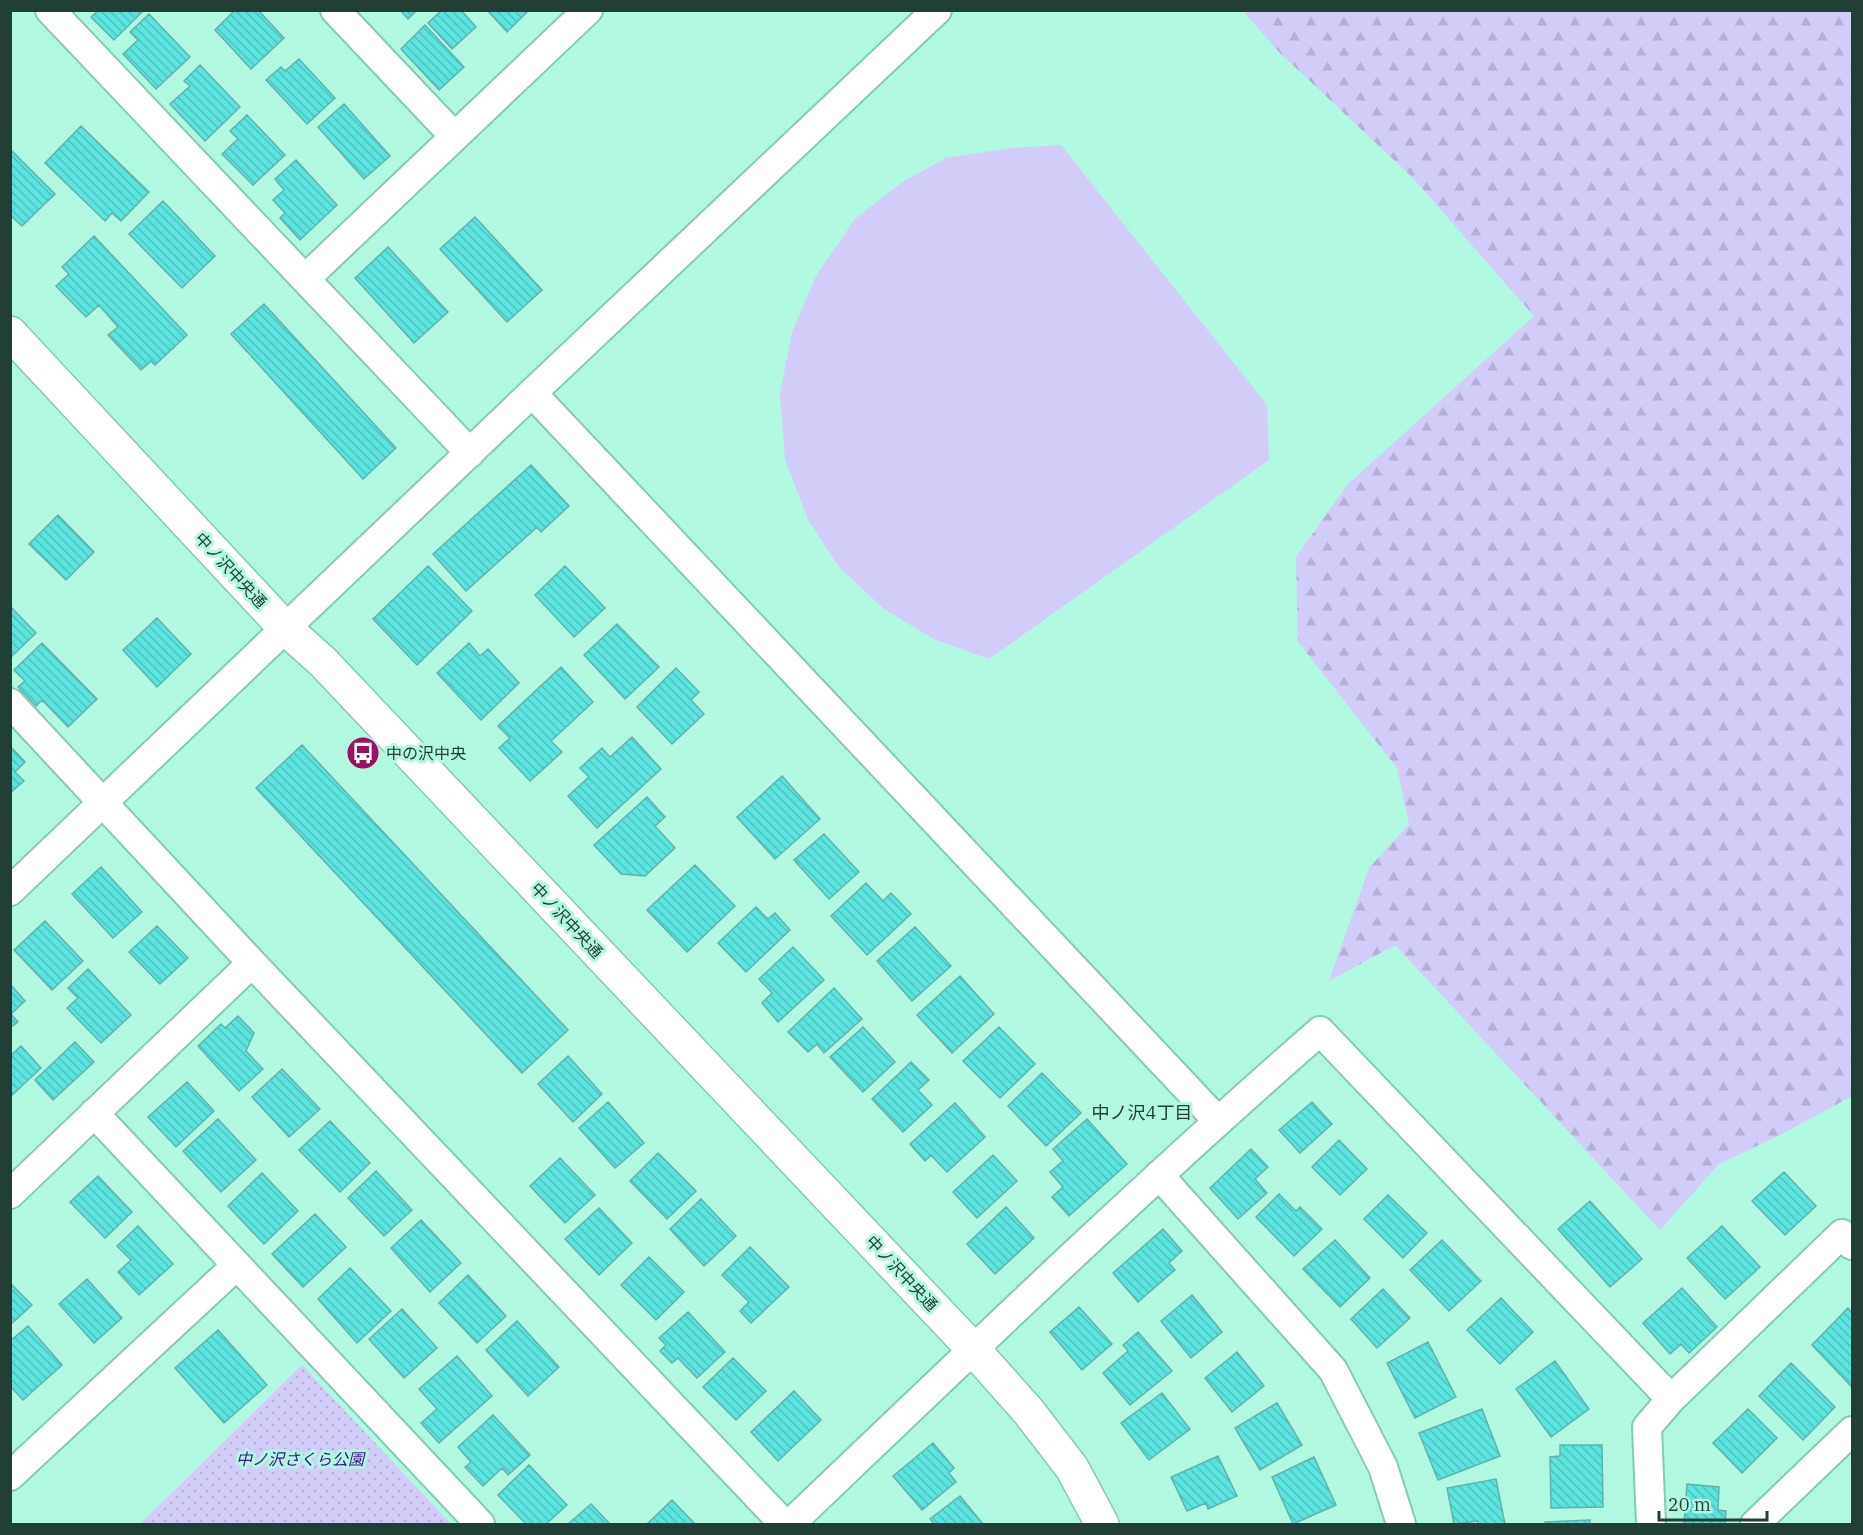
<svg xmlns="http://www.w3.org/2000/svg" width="1863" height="1535" font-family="'IBM Plex Serif','Noto Sans JP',serif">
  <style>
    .grass { fill: #d2ccf9 }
    .forest { fill: url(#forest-firs) }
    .park { fill: url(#park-dots) }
    .building { fill: url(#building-back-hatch); stroke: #63b2ae; stroke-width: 1.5 }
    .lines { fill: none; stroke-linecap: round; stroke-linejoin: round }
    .street-casing { stroke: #85cbb4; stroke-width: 32 }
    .secondary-casing { stroke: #85cbb4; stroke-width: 36 }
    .street { stroke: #fff; stroke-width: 28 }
    .secondary { stroke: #fff; stroke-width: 33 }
    .labels { text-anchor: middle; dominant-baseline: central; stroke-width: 6; stroke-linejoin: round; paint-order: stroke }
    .street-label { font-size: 16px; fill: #223f36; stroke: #b1f8e0 }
    .poi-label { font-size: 16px; fill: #223f36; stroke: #b1f8e0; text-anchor: start }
    .park-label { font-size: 16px; font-style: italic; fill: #41138c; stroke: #b1f8e0 }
    .neighbourhood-label { font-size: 18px; fill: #223f36; stroke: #b1f8e0 }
  </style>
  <defs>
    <pattern id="forest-firs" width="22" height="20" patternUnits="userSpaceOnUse" patternTransform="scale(1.5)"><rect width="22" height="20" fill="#d2ccf9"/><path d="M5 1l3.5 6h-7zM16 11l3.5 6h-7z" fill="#b4b0d6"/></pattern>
    <pattern id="park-dots" width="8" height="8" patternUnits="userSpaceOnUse" patternTransform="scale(1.5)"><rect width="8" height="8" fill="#d2ccf9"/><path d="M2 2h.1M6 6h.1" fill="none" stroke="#b4b0d6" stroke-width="1.8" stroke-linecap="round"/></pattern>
    <pattern id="building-back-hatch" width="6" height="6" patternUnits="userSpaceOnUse" patternTransform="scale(1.5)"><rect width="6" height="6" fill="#5be3dd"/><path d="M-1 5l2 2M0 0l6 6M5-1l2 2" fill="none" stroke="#4fc4be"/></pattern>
  </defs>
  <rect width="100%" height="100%" fill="#b1f8e0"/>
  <path class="grass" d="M1061,145L1267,405L1269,460L989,659L934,639L884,609L839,567L808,520L785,459L780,394L792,332L816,276L855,219L901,183L946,158L1010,148Z"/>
  <path class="forest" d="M1243,11H1852V1096L1780,1135L1719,1164L1660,1230L1395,945L1329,981L1369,868L1409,824L1397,768L1298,642L1296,557L1348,484L1534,316L1413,178L1280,53Z"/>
  <path class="park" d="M302,1365L451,1524H139H140Z"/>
  <path class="building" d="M99,10H144L114,40L91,17Z
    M235,10H258L284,38L251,69L215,30Z
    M400,10H417L408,19Z
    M442,10H461L476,27L452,49L428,23Z
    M487,10H529L507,32Z
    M149,14L190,57L156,89L123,54L138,40L130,32Z
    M425,25L464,67L439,90L401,49Z
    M299,59L335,98L307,124L266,80L281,67L285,71Z
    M200,65L240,107L205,141L170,104L190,86L184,81Z
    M344,104L390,156L364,179L318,127Z
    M247,115L285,155L253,185L222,154L238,139L230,131Z
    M81,126L149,192L121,221L112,213L105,221L45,163Z
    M10,149L55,194L22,226L10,215Z
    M296,160L337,205L300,240L280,218L285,213L273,200L284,190L275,179Z
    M163,201L215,256L182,288L129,234Z
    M475,217L542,290L507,322L440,249Z
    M94,236L187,335L155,365L151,361L141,370L108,335L118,327L99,305L86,317L56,286L69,274L62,267Z
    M388,247L448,312L414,343L355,278Z
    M264,304L396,448L363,479L231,334Z
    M531,465L569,506L541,532L537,527L466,591L433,554Z
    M58,515L94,552L66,580L29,544Z
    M428,566L472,611L417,665L373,619Z
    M565,566L605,608L574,637L535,595Z
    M10,606L36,633L10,658Z
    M157,618L191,654L157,687L123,650Z
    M617,624L659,667L625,699L584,655Z
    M42,643L97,699L68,727L42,700L36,706L18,687L25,681L14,670Z
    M469,643L480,656L488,649L519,683L481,720L437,673Z
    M561,667L593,702L551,741L562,752L530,781L499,748L510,738L498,726Z
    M676,668L699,692L691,700L704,714L672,744L637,707Z
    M632,737L661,769L597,828L568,796L589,777L580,768L602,748L610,757Z
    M302,745L568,1030L522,1073L256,788Z
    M10,746L25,762L15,772L24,781L10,793Z
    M782,776L820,819L775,859L737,817Z
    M647,797L665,817L655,826L675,848L645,876L621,874L594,845Z
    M824,834L859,872L829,899L794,860Z
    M695,865L735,906L687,952L647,910Z
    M101,867L142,912L113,938L72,894Z
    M866,883L883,901L891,893L911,914L867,955L831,916Z
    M756,907L768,919L775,913L790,930L746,972L718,943Z
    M45,921L83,961L52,990L14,950Z
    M157,926L188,958L160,984L129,952Z
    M915,927L951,966L912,1001L877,961Z
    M793,947L824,980L778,1022L762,1003L772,993L759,979Z
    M88,969L131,1015L101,1043L67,1008L78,998L68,988Z
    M960,976L994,1014L952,1053L917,1015Z
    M10,984L25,1001L11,1014L18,1022L10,1028Z
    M834,988L862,1019L824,1053L817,1044L808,1052L788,1032Z
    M238,1016L254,1033L246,1051L263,1069L239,1091L198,1046L221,1024L225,1028Z
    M863,1027L895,1062L863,1092L830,1057Z
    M999,1027L1035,1064L1000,1098L963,1061Z
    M75,1042L94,1062L53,1100L35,1080Z
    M21,1046L41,1068L10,1097V1056Z
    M568,1056L602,1094L573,1122L538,1084Z
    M911,1062L929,1080L918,1090L932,1105L903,1132L872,1099Z
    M282,1069L320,1109L289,1137L252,1097Z
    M1042,1073L1081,1113L1046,1146L1008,1106Z
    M187,1082L214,1111L176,1147L148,1117Z
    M608,1102L644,1143L615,1168L579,1128Z
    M1312,1102L1332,1124L1300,1153L1279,1130Z
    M955,1103L985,1137L947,1172L931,1155L925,1161L910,1144Z
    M218,1119L256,1160L221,1192L183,1151Z
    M1087,1119L1127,1164L1069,1216L1052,1197L1063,1187L1050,1172L1063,1161L1053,1149Z
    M330,1121L370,1163L340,1192L299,1150Z
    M1339,1140L1367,1169L1340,1195L1312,1167Z
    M1251,1149L1268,1167L1255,1179L1267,1193L1238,1219L1210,1188Z
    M658,1153L696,1191L667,1219L630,1181Z
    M993,1155L1017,1181L977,1218L953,1192Z
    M560,1158L595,1195L565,1223L530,1186Z
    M376,1171L412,1210L384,1236L348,1198Z
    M1784,1172L1816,1206L1785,1235L1752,1201Z
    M262,1173L298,1211L264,1244L228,1206Z
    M98,1176L132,1212L105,1238L70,1202Z
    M1279,1194L1296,1211L1300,1207L1322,1229L1294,1256L1256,1217Z
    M1388,1195L1427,1233L1403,1258L1364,1219Z
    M701,1199L736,1236L704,1266L670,1229Z
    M1590,1201L1642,1259L1610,1287L1558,1229Z
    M1006,1207L1034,1238L995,1274L967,1244Z
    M599,1208L632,1243L599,1275L565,1239Z
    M315,1214L346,1247L303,1287L272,1254Z
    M421,1220L461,1263L430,1292L391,1248Z
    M138,1226L173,1264L139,1295L118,1272L131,1260L117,1246Z
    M1722,1226L1760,1267L1725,1299L1687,1258Z
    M1163,1229L1182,1251L1169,1263L1175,1270L1138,1302L1113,1273Z
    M1335,1240L1370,1278L1340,1307L1303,1269Z
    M1442,1240L1481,1281L1449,1311L1410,1270Z
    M750,1247L789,1287L751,1323L740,1311L749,1302L722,1275Z
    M649,1257L684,1292L656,1320L621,1285Z
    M350,1268L391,1311L357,1343L318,1299Z
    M468,1275L506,1316L477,1343L439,1303Z
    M87,1279L122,1318L94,1343L59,1304Z
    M10,1283L32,1305L10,1325Z
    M1682,1288L1717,1327L1689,1353L1681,1344L1670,1354L1643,1323Z
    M1383,1289L1410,1318L1377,1348L1351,1319Z
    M1192,1295L1222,1332L1191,1358L1161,1321Z
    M1501,1298L1533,1332L1500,1364L1467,1330Z
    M1079,1307L1112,1344L1082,1370L1050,1332Z
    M1848,1308L1852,1313V1387L1812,1345Z
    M402,1309L437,1348L404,1378L369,1339Z
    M688,1312L725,1352L697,1378L678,1358L672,1363L660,1351L666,1345L659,1338Z
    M517,1321L559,1367L528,1396L486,1350Z
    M28,1326L62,1365L23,1400L10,1386V1341Z
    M218,1330L267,1385L224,1423L175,1368Z
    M1138,1332L1172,1371L1130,1405L1103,1373L1128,1351L1123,1345Z
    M1428,1342L1456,1397L1415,1418L1387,1363Z
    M1237,1352L1264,1386L1232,1412L1205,1378Z
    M457,1356L492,1396L439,1443L421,1423L437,1409L419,1389Z
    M733,1358L766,1391L736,1420L703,1387Z
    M1555,1361L1589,1409L1551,1437L1516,1389Z
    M1791,1363L1835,1407L1803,1440L1759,1396Z
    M794,1391L821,1420L778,1461L751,1432Z
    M1162,1393L1190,1429L1149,1460L1121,1423Z
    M1277,1403L1302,1445L1260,1470L1235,1428Z
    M1482,1409L1500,1456L1438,1480L1419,1433Z
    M1748,1409L1777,1438L1742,1473L1713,1443Z
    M493,1415L530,1455L508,1475L502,1468L483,1486L465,1467L471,1462L458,1447Z
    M933,1443L954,1468L949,1473L956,1482L922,1510L893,1476Z
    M1560,1445H1602L1603,1507L1551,1508L1550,1457L1560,1456Z
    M1218,1456L1237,1496L1208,1509L1206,1503L1187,1511L1171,1477Z
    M1314,1457L1336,1505L1293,1524L1272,1477Z
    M529,1465L567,1505L546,1524H526L498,1495Z
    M1496,1479L1505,1524H1478V1521L1454,1524L1447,1488Z
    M1687,1484L1719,1487L1718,1510L1726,1511L1725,1524H1684Z
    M960,1496L983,1524H934L930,1519Z
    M672,1500L695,1524H647Z
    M591,1504L610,1524H568Z
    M1590,1520V1524H1545V1522Z"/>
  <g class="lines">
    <defs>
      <path id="street" d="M50,10L470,453
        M335,10L454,136
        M306,278L588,10
        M532,393L1217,1120
        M10,703L252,963L784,1524
        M10,891L532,393L937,10
        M94,1113L480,1524
        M1159,1175L1333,1370L1383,1467L1401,1524
        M10,1194L252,963
        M10,1476L237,1265
        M790,1524C964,1358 1138,1190 1320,1031L1671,1399
        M1651,1524L1647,1427L1671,1399L1842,1234L1852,1245
        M1755,1524L1852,1431"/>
      <path id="secondary" d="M10,333L285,628L323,662L973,1349L1029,1412L1072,1468L1102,1524"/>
    </defs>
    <use href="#street" class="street-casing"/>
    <use href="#secondary" class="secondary-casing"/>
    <use href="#street" class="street"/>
    <use href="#secondary" class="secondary"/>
  </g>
  <defs>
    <symbol id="bus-disc" viewBox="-11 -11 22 22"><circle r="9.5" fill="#9a1163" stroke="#b1f8e0"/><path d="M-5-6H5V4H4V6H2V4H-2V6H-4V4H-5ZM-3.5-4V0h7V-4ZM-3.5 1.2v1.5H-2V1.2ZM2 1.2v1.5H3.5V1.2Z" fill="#fff"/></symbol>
  </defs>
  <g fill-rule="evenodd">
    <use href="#bus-disc" x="344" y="734" width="38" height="38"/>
  </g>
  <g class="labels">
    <g class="street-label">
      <text transform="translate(231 570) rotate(47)">中ノ沢中央通</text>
      <text transform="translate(567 920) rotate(47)">中ノ沢中央通</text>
      <text transform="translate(902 1273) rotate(47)">中ノ沢中央通</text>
    </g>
    <g class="poi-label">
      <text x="386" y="753">中の沢中央</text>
    </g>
    <g class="park-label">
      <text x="300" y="1459">中ノ沢さくら公園</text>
    </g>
    <g class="neighbourhood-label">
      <text x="1142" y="1112">中ノ沢4丁目</text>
    </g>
  </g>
  <rect width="1863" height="1535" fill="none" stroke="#223f36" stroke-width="24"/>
  <path d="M1659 1511v9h108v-9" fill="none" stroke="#223f36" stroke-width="3"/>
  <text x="1668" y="1511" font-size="18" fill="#223f36" stroke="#b1f8e0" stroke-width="4.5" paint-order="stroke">20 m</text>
</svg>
